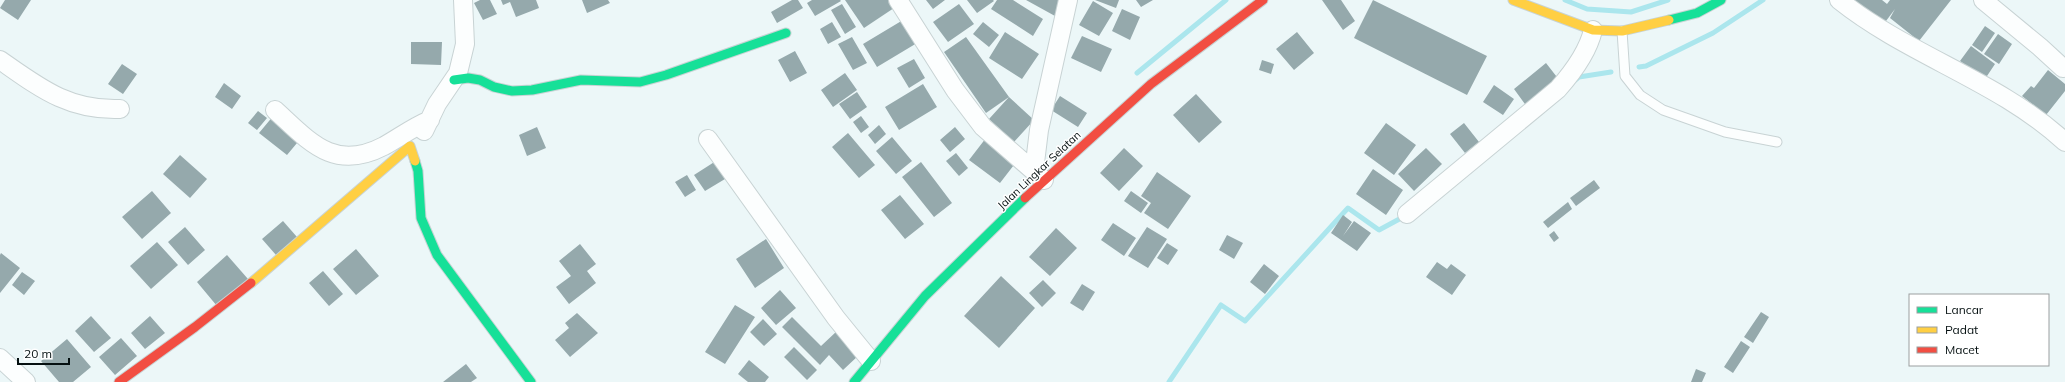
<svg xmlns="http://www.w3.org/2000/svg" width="2065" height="382" font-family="Mulish,sans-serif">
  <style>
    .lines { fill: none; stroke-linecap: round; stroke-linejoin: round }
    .stream { stroke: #abe6ed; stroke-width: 5 }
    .building { fill: #95a9ac }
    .lane-casing { stroke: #c8d3d4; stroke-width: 11 }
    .street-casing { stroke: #c8d3d4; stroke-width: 20 }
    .fast-casing { stroke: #c8d3d4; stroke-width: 11 }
    .slow-casing { stroke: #c8d3d4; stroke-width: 11 }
    .jam-casing { stroke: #c8d3d4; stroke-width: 11 }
    .lane { stroke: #fcfefe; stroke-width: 9 }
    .street { stroke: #fcfefe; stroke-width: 18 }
    .fast { stroke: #16e098; stroke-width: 9 }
    .slow { stroke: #ffcf43; stroke-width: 9 }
    .jam { stroke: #f24e42; stroke-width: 9 }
    .labels { text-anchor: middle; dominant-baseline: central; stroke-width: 3; stroke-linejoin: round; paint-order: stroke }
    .street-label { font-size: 11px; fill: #051011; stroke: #fff }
  </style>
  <rect width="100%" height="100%" fill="#ecf7f8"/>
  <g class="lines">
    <path class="stream" d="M1565,0L1587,9L1631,12L1668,0
      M1639,67L1646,66L1713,33L1763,0
      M1137,73L1226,0
      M1574,81L1579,77L1611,72
      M1169,382L1221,305L1245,321L1348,208L1379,230L1405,216"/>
  </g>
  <path class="building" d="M5,0H31L18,20L0,8Z
    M480,0H490L497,14L483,20L474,3Z
    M501,0H536L539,8L516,17L510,2L503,5Z
    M582,0H608L610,3L587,13Z
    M792,0H798L803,8L777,23L771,12Z
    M812,0H840L841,1L815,16L807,3Z
    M845,0H897L900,4L864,28Z
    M926,0H945L933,9Z
    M967,0H993L994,1L977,13Z
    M997,0H1013L1043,19L1033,36L991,9Z
    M1026,0H1064L1055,16Z
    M1095,0H1119L1116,8Z
    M1136,0H1153L1141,7Z
    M1322,0H1341L1355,21L1343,30Z
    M1373,0L1487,56L1467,95L1354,38Z
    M1851,0H1882L1887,4L1890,0H1951L1919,41L1890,18L1895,9L1883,25Z
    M1093,1L1113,13L1099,36L1079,25Z
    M842,4L856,27L845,34L831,10Z
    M959,4L974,24L948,42L933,22Z
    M1122,9L1140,17L1130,40L1112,31Z
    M903,20L917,43L877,67L863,44Z
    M832,22L841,37L828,44L820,29Z
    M983,22L999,35L989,47L973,34Z
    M1985,26L1995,33L1982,52L1972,45Z
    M1005,32L1039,54L1022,79L989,58Z
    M1297,32L1314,53L1294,70L1276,49Z
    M1998,34L2012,44L1999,64L1984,54Z
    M1082,36L1112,49L1101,72L1071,58Z
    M852,37L867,63L853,70L838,44Z
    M966,37L1009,97L986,113L944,52Z
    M411,42H442L441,65L411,64Z
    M1971,46L1995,64L1985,79L1960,61Z
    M795,51L807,73L790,82L778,60Z
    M914,59L925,78L909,88L897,68Z
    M1262,60L1274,64L1271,74L1259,70Z
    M1546,63L1560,81L1527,107L1514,89Z
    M122,64L137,74L123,94L108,84Z
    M2048,70L2065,84V91L2046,115L2022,96L2031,86L2034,88Z
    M845,73L857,90L833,107L821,90Z
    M224,83L241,96L232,109L215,97Z
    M923,84L937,107L899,130L885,107Z
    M1494,85L1514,99L1503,115L1483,102Z
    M857,92L867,107L850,119L839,104Z
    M1196,94L1222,122L1199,143L1173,115Z
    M1060,96L1087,113L1078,127L1051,110Z
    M1009,97L1034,120L1014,142L989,119Z
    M258,111L267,118L257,130L248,123Z
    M274,115L302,137L287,155L259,133Z
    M861,116L869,127L861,133L853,122Z
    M1386,123L1416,145L1394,175L1364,153Z
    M1464,123L1479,142L1465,153L1450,134Z
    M879,125L886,134L875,144L868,135Z
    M537,127L546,148L527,156L519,135Z
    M955,127L965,139L950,152L940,140Z
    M848,133L875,165L859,178L832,147Z
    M892,137L912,161L896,174L876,151Z
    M986,138L1017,161L1000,183L969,160Z
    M1124,148L1143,166L1119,191L1100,173Z
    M1426,148L1442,164L1414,191L1398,174Z
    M956,153L968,168L959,176L946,161Z
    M180,155L207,179L190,198L163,174Z
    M719,159L730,176L705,191L694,175Z
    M921,162L952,203L934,217L902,177Z
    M1373,169L1403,190L1386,215L1356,194Z
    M1157,172L1191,196L1168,229L1144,213L1151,203L1141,196Z
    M687,175L696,190L685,197L675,182Z
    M1594,180L1600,188L1576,206L1570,198Z
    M152,191L171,213L142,239L122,217Z
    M1131,191L1148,203L1141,213L1124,201Z
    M900,195L924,224L905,239L881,210Z
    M1568,202L1572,209L1548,228L1543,222Z
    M1343,215L1352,222L1343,236L1354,221L1371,233L1357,251L1331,233Z
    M283,221L297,237L276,255L262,239Z
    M1113,223L1136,238L1124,256L1101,240Z
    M185,227L205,250L188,265L168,242Z
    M1147,227L1167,239L1148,268L1128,256Z
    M1056,228L1077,248L1050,276L1029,257Z
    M1554,231L1559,238L1554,242L1549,235Z
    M1227,235L1243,243L1234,259L1219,250Z
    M766,239L784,268L755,288L736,259Z
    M157,242L178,265L151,289L130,266Z
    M1167,243L1178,250L1168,265L1157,258Z
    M580,244L596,264L587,271L596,283L569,304L556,287L571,276L559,261Z
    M356,249L379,276L356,295L333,269Z
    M1,253L20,268L0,293V255Z
    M227,255L248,279L217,306L197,282Z
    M1437,262L1447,269L1451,264L1466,275L1452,295L1426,277Z
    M1264,264L1279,276L1265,294L1250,282Z
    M323,271L343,294L329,306L309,283Z
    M22,272L35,281L24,295L12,285Z
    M1001,276L1035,308L999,348L964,316Z
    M1043,280L1056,293L1042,307L1029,293Z
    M1082,284L1095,292L1083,311L1070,303Z
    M780,290L796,308L776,325L761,308Z
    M735,305L755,317L725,364L705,352Z
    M1761,312L1769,317L1753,343L1744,337Z
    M577,313L598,333L570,357L555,340L569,328L565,323Z
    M91,316L111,338L94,352L75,331Z
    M150,316L165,333L145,349L131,333Z
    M792,317L821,346L837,331L859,355L843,370L829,355L820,365L782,327Z
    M763,319L777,334L764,346L750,332Z
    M121,338L137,356L115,375L99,357Z
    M67,339L91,367L73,382H59L41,361Z
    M1741,341L1750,347L1733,373L1724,367Z
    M794,347L817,370L807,380L784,357Z
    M749,360L769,377L765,382H748L738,374Z
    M466,364L477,378L471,382H443Z
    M1696,369L1706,373L1702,382H1691Z"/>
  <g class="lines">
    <defs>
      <path id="lane" d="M1622,31L1625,76L1640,95L1663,110L1725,132L1777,142"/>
      <path id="street" d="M898,0L955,90L983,127L1044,180
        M1839,0C1909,56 1999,81 2065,142
        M1983,0L2040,47L2063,68
        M0,60C40,88 69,111 120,109
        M275,110C310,142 334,172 384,146C400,137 413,127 430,120
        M424,131L437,104L458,73L465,44L463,0
        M708,139L836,318L871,361
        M1034,171L1039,130L1068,0
        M1407,214L1558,89C1573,72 1588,52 1593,30
        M0,358L26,382"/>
      <path id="fast" d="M1669,20L1697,13L1721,0
        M454,80L468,78L480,80L494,87L512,91L532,90L581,80L640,82L666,75L786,33
        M415,161L418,171L421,218L437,255L531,382
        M854,382L925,296L1025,198"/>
      <path id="slow" d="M1513,0L1593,30L1622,31L1669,20
        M251,283L410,146L415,161"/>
      <path id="jam" d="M1025,198L1151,84L1263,0
        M119,382L195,327L251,283"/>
    </defs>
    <use href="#lane" class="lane-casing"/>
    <use href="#street" class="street-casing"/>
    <use href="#fast" class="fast-casing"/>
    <use href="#slow" class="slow-casing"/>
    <use href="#jam" class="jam-casing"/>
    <use href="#lane" class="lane"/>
    <use href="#street" class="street"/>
    <use href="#fast" class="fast"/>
    <use href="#slow" class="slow"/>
    <use href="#jam" class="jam"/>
  </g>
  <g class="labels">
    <g class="street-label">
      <text transform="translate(1039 170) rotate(-43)">Jalan Lingkar Selatan</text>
    </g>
  </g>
  <rect x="1909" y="294" width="140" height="72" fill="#ffffff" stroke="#9b9fa0"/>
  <rect x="1917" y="307" width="20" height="6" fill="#16e098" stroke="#9b9fa0"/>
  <text x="1945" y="314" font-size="12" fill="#051011">Lancar</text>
  <rect x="1917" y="327" width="20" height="6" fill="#ffcf43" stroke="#9b9fa0"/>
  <text x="1945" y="334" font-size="12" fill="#051011">Padat</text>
  <rect x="1917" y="347" width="20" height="6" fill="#f24e42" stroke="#9b9fa0"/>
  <text x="1945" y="354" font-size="12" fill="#051011">Macet</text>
  <path d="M18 358v6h51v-6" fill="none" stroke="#051011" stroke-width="2"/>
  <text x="24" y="358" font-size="12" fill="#051011" stroke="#ffffff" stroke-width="3" paint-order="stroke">20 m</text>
</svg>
